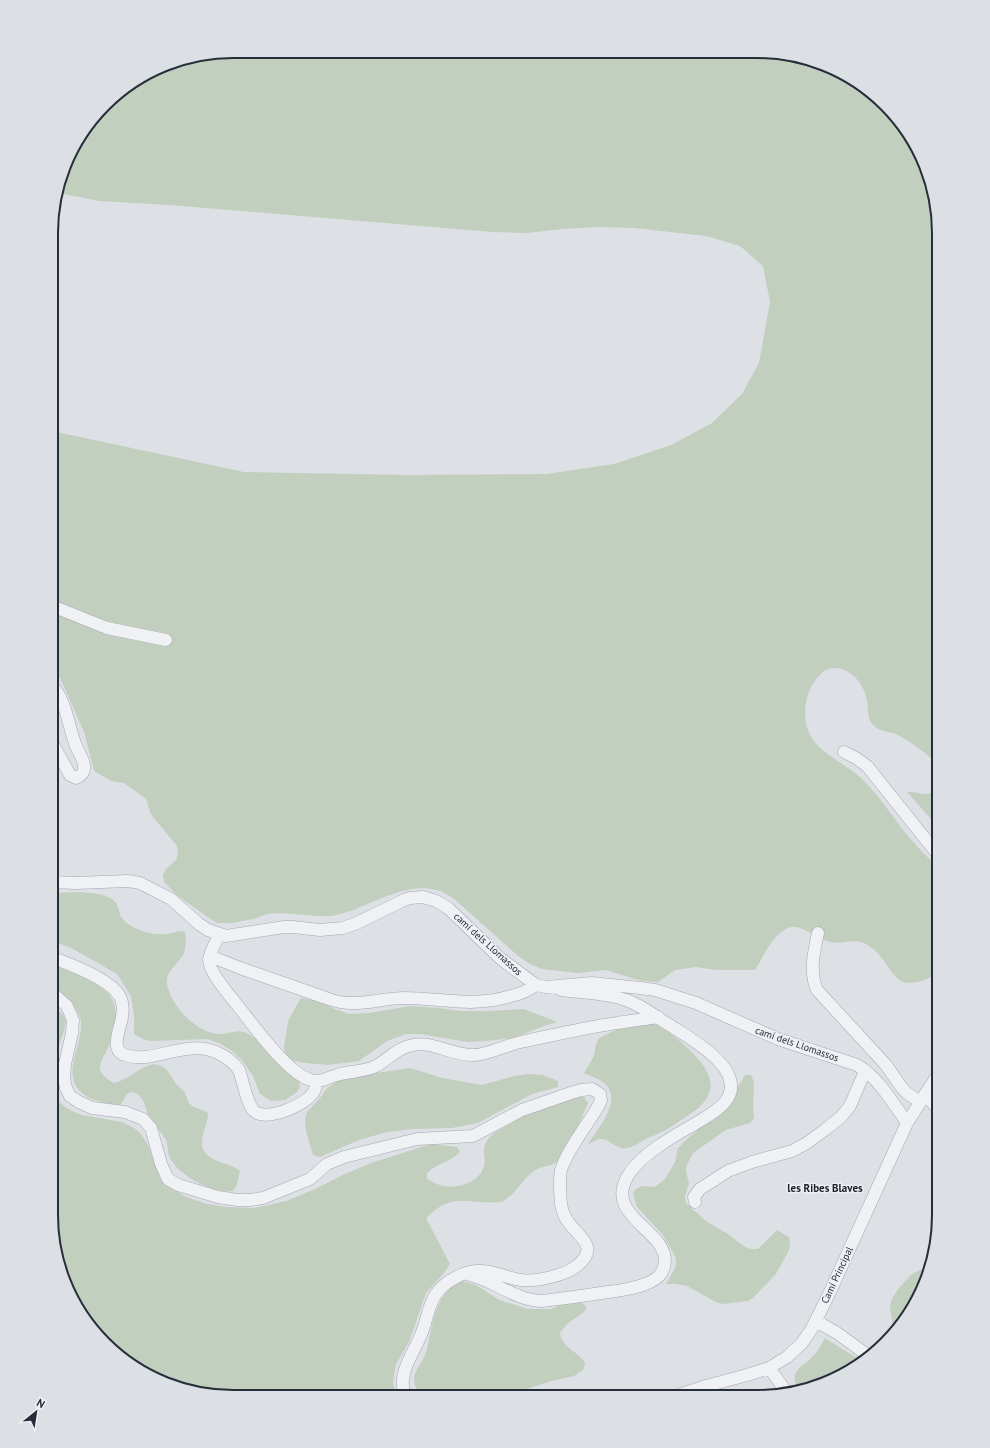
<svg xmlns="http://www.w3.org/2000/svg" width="990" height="1448" font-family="'PT Sans',sans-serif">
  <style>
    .green { fill: #c2cfbe }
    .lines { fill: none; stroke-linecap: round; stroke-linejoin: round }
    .street-casing { stroke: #a3a7af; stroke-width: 13 }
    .street { stroke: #eff1f4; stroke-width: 12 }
    .labels { text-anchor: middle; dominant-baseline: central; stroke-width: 3; stroke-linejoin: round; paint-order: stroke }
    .street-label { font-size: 10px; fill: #272e3b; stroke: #eceff3 }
    .neighbourhood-label { font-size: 11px; font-weight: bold; fill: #1a1f2b; stroke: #eceff3 }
    .rim { fill: none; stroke: #272e3b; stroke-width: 2 }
  </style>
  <rect width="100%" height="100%" fill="#dde0e5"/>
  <path class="green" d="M233,51L781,53L827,65L868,89L902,122L925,163L939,233V766C931,756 909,741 898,735C890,731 880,732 873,725C866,718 869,705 866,696C862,682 850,668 834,668C823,668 815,680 810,689C804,703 803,719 809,733C817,752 846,764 861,778C880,796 893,818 909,837C918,848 928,858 939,868V973C887,1001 898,963 866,944C854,937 840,946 827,941C818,938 809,931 800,928C779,920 764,956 755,970H716L696,967L675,970L658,982H652L638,980L606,970L577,973L542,969L530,964L518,956L453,898C448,895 442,891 436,890C410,883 383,898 360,907L354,910L332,916H317L281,913L267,914L253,919L232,923H218L212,920L178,896L164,882L163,875L166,869L176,860L178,854L177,846L153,817L150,812L146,799L124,783L111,781L94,771L84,732L60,678L52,668V431L244,472L409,475L546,474L614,464L671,445L712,423L742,394L759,363L770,302L763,266L740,246L706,236L634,228L599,227L563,229L527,233L492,232L170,205L99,201L64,194L59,189L75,142L113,96L174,61Z
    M939,788V828L907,792C920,791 928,799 939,788Z
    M81,892C91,893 110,894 116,903C118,906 119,911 120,915C123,921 130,926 137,929C146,933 156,935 167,934C174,933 177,930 185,932C186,938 186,947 184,953C179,964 165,971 167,984C171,1006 195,1031 217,1034C226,1035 235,1029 244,1032C262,1039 285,1067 299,1081L300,1087L297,1092L285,1100L271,1101L260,1094L253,1076L241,1059L232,1051L221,1044L207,1039L152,1041L145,1040L134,1034V1015L131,996L117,974L73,949L61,944L51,943L52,893Z
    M51,964C66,967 98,982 108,993C113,998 116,1009 116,1016C117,1024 112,1034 110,1043C108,1051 100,1059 100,1068C101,1075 108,1080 114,1083C128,1080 138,1068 150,1065C164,1061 170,1075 177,1085C179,1087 182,1089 184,1091C187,1096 187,1102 191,1105C196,1109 203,1109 208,1113C208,1122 203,1131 202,1140C200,1163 230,1161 240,1171L237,1185L233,1191C213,1194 179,1176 170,1158C167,1151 169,1143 164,1137C162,1132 157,1130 154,1125C152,1122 149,1118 148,1115C145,1106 143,1093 131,1092L127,1094L120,1106C111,1103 100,1103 91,1099C55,1081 83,1049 81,1021C78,1006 63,994 51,984Z
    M301,998L317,1001L335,1009L349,1014L369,1013L411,1006L439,1008L459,1011H490L523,1009L550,1019L557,1022L544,1026L513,1038L486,1041L467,1042L420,1034H406L387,1041L359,1061L327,1065L306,1063L293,1061L288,1058L285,1053L284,1047L288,1021Z
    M51,1007C57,1009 63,1013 65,1019C67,1026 62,1036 60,1043C56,1056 49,1086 57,1098C62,1107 73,1112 82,1115L122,1122L134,1128L139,1132L147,1143L157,1167L160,1179L164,1184L186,1197L207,1204L227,1207L255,1208L286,1201L313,1190L345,1174L371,1163L431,1144L457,1147L460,1152C451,1162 437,1163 427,1173V1179C433,1182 438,1185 444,1186C459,1189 480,1182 484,1166C487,1156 480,1150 488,1139C493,1132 503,1128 510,1124C533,1110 557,1098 584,1097L588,1103C583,1115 566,1156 557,1162C550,1167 540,1166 534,1171C521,1180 515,1197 500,1202C494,1203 487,1202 481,1202C454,1200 446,1199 426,1218L450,1264L444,1273L426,1293L409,1342L396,1364L393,1382L396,1396L209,1395L163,1383L122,1360L89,1326L65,1285L51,1215Z
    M655,1023C672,1034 717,1066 710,1091C706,1105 693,1112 681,1120C670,1128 659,1134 646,1139C640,1142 634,1147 627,1148C616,1151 609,1137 599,1139C596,1140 592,1143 588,1144C598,1128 624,1100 604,1083C598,1078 590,1076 584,1073L594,1056L596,1044L599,1038L618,1029Z
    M410,1068L442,1078L482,1085L514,1076L528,1074L543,1075L558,1081V1087L532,1094L478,1123L452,1128L413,1129L387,1132L359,1140L320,1157L313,1155L306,1131L305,1118L307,1112L320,1098L327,1088L342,1078Z
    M745,1075H751L754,1082L753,1103L754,1118L750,1123L726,1130L693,1153L687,1165L686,1171L689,1184L685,1196L686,1203L706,1221L728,1234L745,1247L751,1249H758L777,1230L789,1237L790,1243L789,1250L776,1274L753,1298L748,1301L722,1304L716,1302L687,1286L676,1284H666L675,1268L676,1261L675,1256L662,1234L637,1207L633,1194L636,1189L642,1186L655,1187L665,1179L675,1162L678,1148L687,1139L713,1117L735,1092Z
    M930,1265L925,1285L902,1326L866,1360L890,1333L893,1327L890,1307L891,1301L898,1289L912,1274Z
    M463,1281L476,1285L499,1300L528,1309H551L565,1303L580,1302L586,1306V1309L584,1312L567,1324L560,1333C561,1347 579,1352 585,1363L583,1370L574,1376L552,1381L505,1396H422C403,1376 423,1367 427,1349C433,1324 435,1291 463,1281Z
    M825,1338L863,1362L827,1383L798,1389C788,1371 802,1368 813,1356C818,1351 821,1345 825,1338Z"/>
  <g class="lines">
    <defs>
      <path id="street" d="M52,606L107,628L166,640
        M52,742L70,775L76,778C81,776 85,772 84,766C84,759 78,752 76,746C67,723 68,705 52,685
        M844,752L856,758L867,766L939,856
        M52,882L76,883L128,881L140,883L171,899L199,924L208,930L226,936L284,927H293L320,930L343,928L357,923L404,900L410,898L423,897L436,901L448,908L501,959L536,985L546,987L592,983L640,988L655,990L696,1003L778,1039L857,1065C878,1077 893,1103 907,1123
        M818,933C814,952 809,971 817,990L886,1065L902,1088L907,1093L920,1102
        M219,935C216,942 210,951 209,960C209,972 230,996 238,1006C253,1025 288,1074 311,1080C322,1083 328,1077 337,1075C349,1071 365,1072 376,1066C387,1060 396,1049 409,1046C431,1039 452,1056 474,1055C486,1055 507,1045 521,1042C548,1036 576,1030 604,1025C622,1022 640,1020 658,1017
        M210,956L240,968L323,997C331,1000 340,1003 349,1003C368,1004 386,998 404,998C443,998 472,1008 511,996C520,994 528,991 536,985
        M51,957C70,964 114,980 121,999C123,1004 123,1011 122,1017C121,1027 109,1050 125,1055C153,1065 186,1038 218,1053C227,1057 234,1063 239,1070C243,1081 247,1104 254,1111C267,1122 305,1105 313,1093C316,1089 316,1086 316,1081
        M51,992L67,1006L73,1020L72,1033L65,1064L64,1078L66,1088L70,1096L79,1102L92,1108L125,1112L143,1119L151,1128L161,1164L168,1179L178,1185L218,1197L237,1200H250L263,1198L310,1179L327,1164L344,1157L417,1139L473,1136L522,1110L571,1093L581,1090L592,1089L600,1094L601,1100L599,1105C588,1124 567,1150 561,1170C559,1181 560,1193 561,1204C562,1210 565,1218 569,1223C580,1238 599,1247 578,1265C567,1275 536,1282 521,1280C508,1278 496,1272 483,1271C467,1269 445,1281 436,1294C427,1307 427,1323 420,1337C412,1356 397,1374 405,1396
        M925,1094L939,1110
        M695,1202L694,1197L700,1189L728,1171L752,1162L792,1151L807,1143L826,1129L841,1117L850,1106L865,1071
        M470,1275C495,1281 515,1300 541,1301C561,1299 581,1296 601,1293C617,1291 635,1289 650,1282C657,1279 662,1274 664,1267C674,1231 600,1218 629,1174C642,1154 672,1137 693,1125C704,1118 717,1112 725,1102C750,1071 691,1039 671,1026C656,1017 643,1006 626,1000C606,993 583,993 561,990
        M816,1321L837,1333L870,1357
        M769,1368L786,1391
        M673,1397L706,1386L747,1375L769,1368L787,1357L802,1343L811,1330L829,1294L907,1123L939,1073"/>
    </defs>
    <use href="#street" class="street-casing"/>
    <use href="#street" class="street"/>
  </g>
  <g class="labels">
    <g class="street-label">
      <text transform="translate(488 944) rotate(42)">camí dels Llomassos</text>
      <text transform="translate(797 1044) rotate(19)">camí dels Llomassos</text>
      <text transform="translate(837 1275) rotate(-65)">Camí Principal</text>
    </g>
    <g class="neighbourhood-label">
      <text x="825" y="1188">les Ribes Blaves</text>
    </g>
  </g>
  <path d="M0 0H990V1448H0ZM233 58H757A175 175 0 0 1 932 233V1215A175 175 0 0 1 757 1390H233A175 175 0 0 1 58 1215V233A175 175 0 0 1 233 58Z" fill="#dce0e4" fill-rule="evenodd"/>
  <path class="rim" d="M233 58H757A175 175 0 0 1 932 233V1215A175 175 0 0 1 757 1390H233A175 175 0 0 1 58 1215V233A175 175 0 0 1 233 58Z"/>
  <g transform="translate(36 1412) rotate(30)" stroke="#eceff3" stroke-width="3" paint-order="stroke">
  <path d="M0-3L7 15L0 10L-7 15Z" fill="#272e3b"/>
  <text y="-6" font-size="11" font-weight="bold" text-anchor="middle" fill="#272e3b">N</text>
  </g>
</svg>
